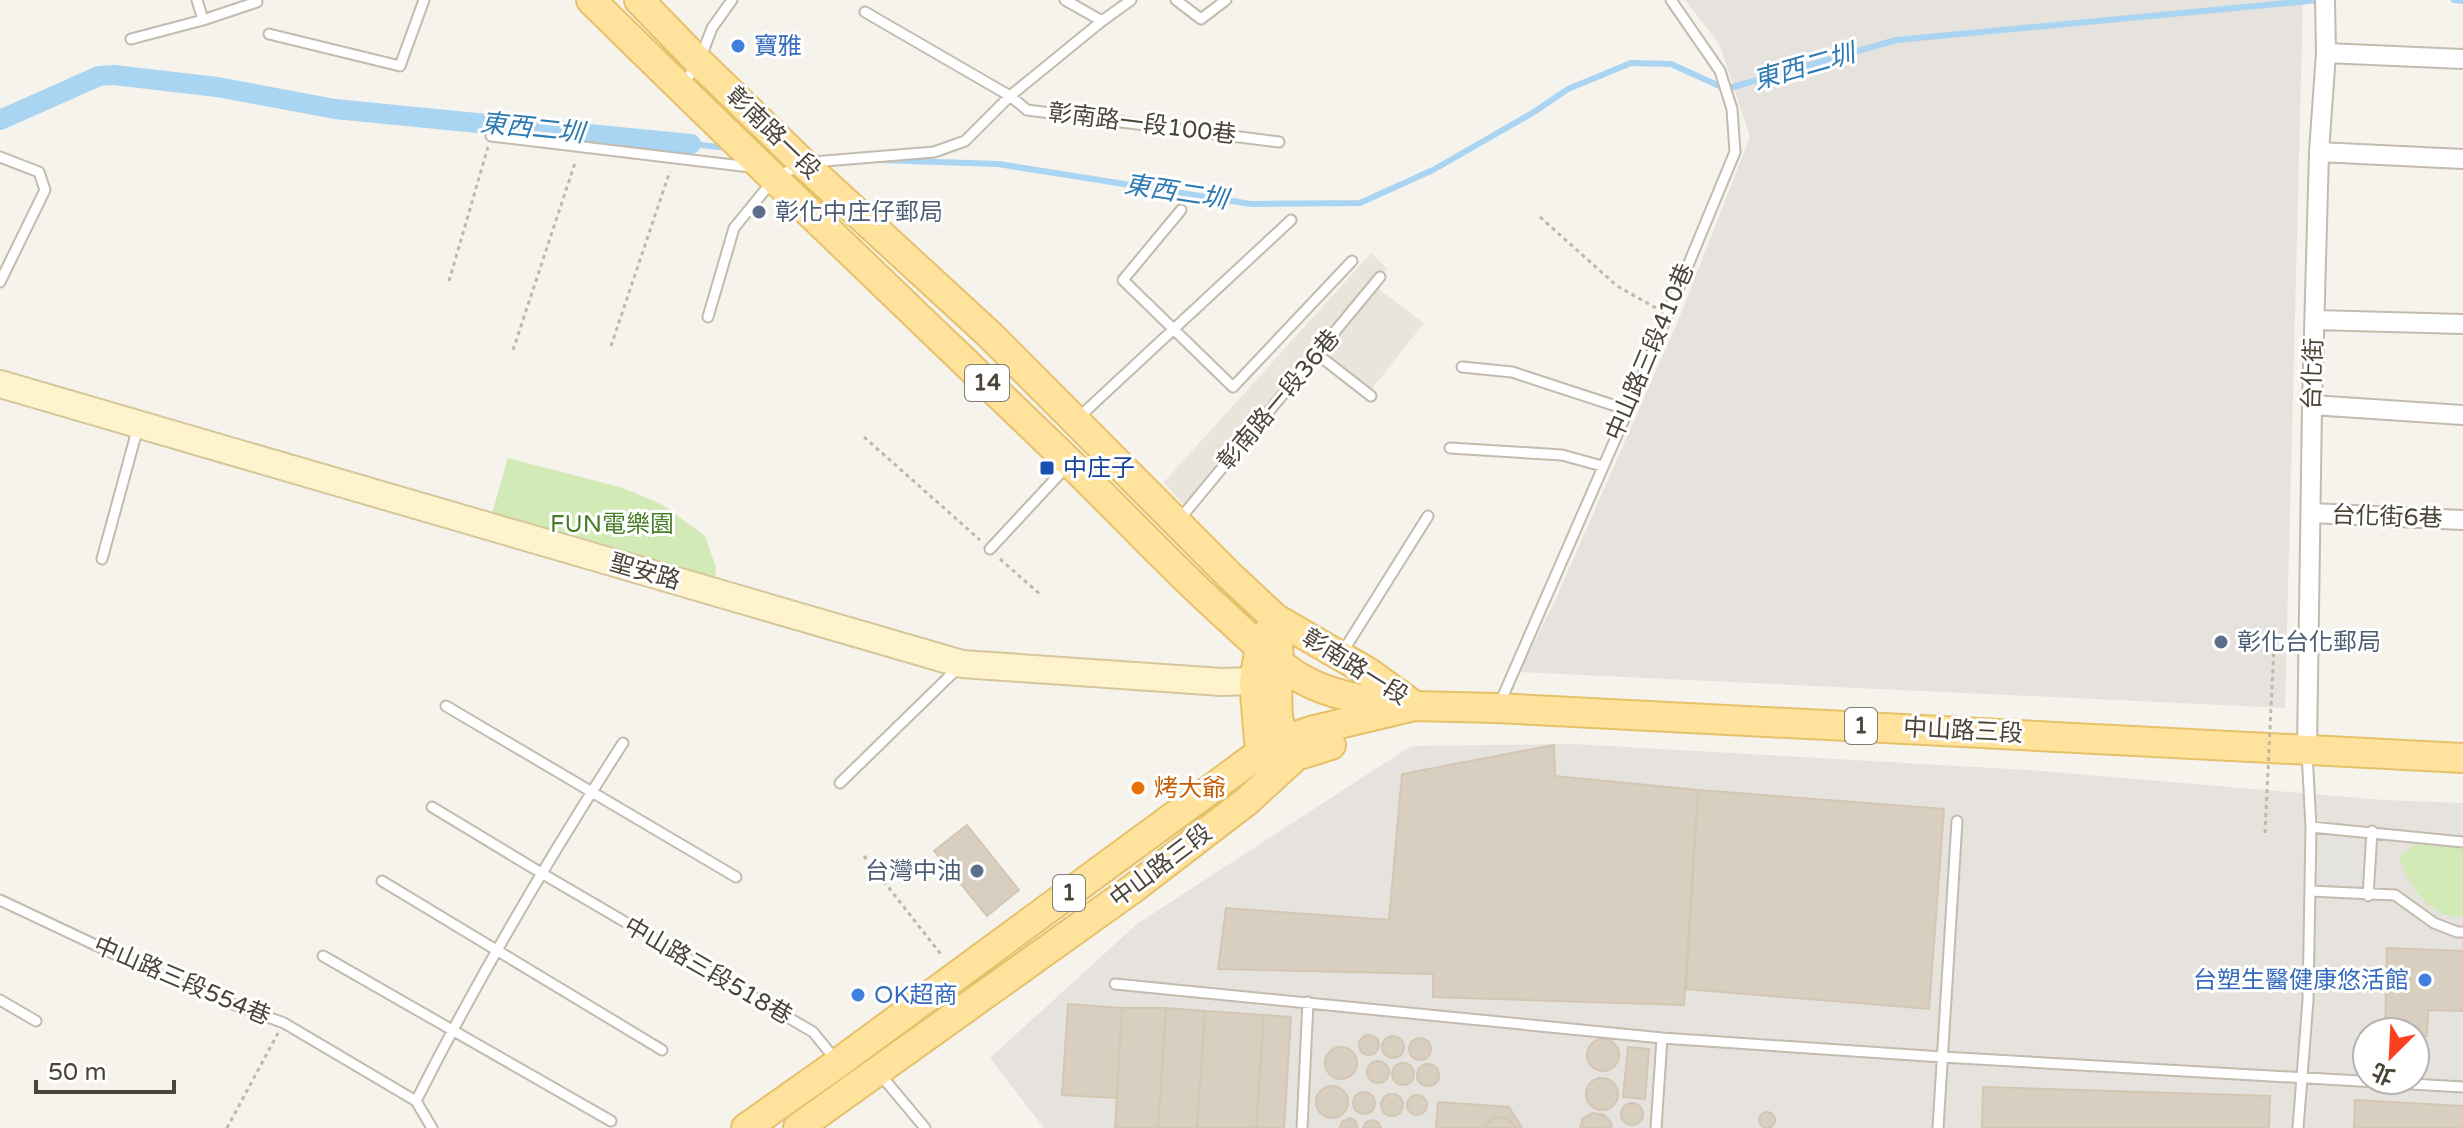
<svg xmlns="http://www.w3.org/2000/svg" width="2463" height="1128" font-family="'Varela Round','Noto Sans TC',sans-serif">
  <style>
    .residential { fill: #eae5da }
    .industrial { fill: #e6e2dd; fill-rule: evenodd }
    .green { fill: #d2eab5 }
    .parking { fill: #e5e3e0 }
    .lines { fill: none; stroke-linecap: round; stroke-linejoin: round }
    .stream { stroke: #a9d4f2; stroke-width: 6 }
    .canal { stroke: #a9d4f2; stroke-width: 20 }
    .building { fill: #d8cfc1; stroke: #d3c7b4; stroke-width: 2 }
    .lane-casing { stroke: #c2bbae; stroke-width: 13 }
    .street-casing { stroke: #c2bbae; stroke-width: 22 }
    .secondary-casing { stroke: #d6c79b; stroke-width: 30 }
    .primary-casing { stroke: #e6c16a; stroke-width: 32 }
    .path { stroke: #c4b79f; stroke-width: 3; stroke-dasharray: 4 4; stroke-linecap: butt }
    .lane { stroke: #fff; stroke-width: 9 }
    .street { stroke: #fff; stroke-width: 18 }
    .secondary { stroke: #fff3cd; stroke-width: 26 }
    .primary { stroke: #ffe39c; stroke-width: 28 }
    .path-bridge { stroke: #c4b79f; stroke-width: 3; stroke-dasharray: 4 4; stroke-linecap: butt }
    .shop-dot { fill: #3f7fe0; stroke: #fff; stroke-width: 3 }
    .service-dot { fill: #5c6f8a; stroke: #fff; stroke-width: 3 }
    .transit-dot { fill: #1a4fb4; stroke: #fff; stroke-width: 3 }
    .food-dot { fill: #e8710a; stroke: #fff; stroke-width: 3 }
    .labels { text-anchor: middle; dominant-baseline: central; stroke-width: 6; stroke-linejoin: round; paint-order: stroke }
    .shield { fill: #fff; stroke: #817c74; stroke-width: 2 }
    .shield-label { font-size: 22px; font-weight: bold; fill: #4b4439 }
    .shop-label { font-size: 24px; fill: #366cbe; stroke: #fff; text-anchor: start }
    .street-label { font-size: 24px; fill: #4b4439; stroke: #fff }
    .service-label { font-size: 24px; fill: #4e5e75; stroke: #fff; text-anchor: start }
    .transit-label { font-size: 24px; fill: #164399; stroke: #fff; text-anchor: start }
    .park-label { font-size: 24px; fill: #4a7f2a; stroke: #fff }
    .food-label { font-size: 24px; fill: #c56008; stroke: #fff; text-anchor: start }
    .water-label { font-size: 26px; font-style: italic; fill: #2e7ab2; stroke: #fff }
  </style>
  <rect width="100%" height="100%" fill="#f6f3ec"/>
  <path class="residential" d="M1371,253L1387,269L1372,284L1424,323L1371,390L1311,349L1184,505L1164,482Z"/>
  <path class="industrial" d="M1685,0H2303L2285,708L1519,672L1553,605L1680,316L1750,137L1720,45Z
    M1573,744L2028,770L2384,800L2463,803V1128H1044L990,1058L1137,924L1411,746ZM2367,1032H2415V1080H2367Z"/>
  <path class="green" d="M508,458L623,488L663,505L705,536L716,567L714,591L488,527Z
    M2415,844L2463,848V917C2430,919 2408,885 2399,858Z"/>
  <path class="parking" d="M2320,839L2380,841L2379,885L2319,883Z"/>
  <g class="lines">
    <path class="stream" d="M2454,0L2463,1
      M691,144L729,148
      M879,160L998,164L1251,204L1360,203L1433,170L1534,112L1568,89L1631,63L1671,64L1726,89L1896,40L2319,0"/>
    <path class="canal" d="M0,120L99,76L114,75L217,87L335,109L691,144"/>
  </g>
  <path class="building" d="M1554,745L1555,776L1698,790L1684,1005L1433,997V974L1218,969L1226,908L1389,920L1402,774Z
    M1698,790L1944,809L1929,1009L1686,989Z
    M967,825L1019,890L987,916L934,851Z
    M2387,948L2463,951V1011L2428,1010L2427,1036H2415V1032H2385Z
    M1068,1004L1122,1008L1117,1098L1062,1095Z
    M1122,1008H1166L1158,1128H1115Z
    M1166,1008L1205,1011L1197,1128H1158Z
    M1205,1011L1264,1015L1256,1128H1197Z
    M1264,1015L1291,1017L1284,1128H1256Z
    M1359 1045a10 10 0 1 1 20 0a10 10 0 1 1-20 0Z
    M1382 1047a11 11 0 1 1 22 0a11 11 0 1 1-22 0Z
    M1409 1049a11 11 0 1 1 22 0a11 11 0 1 1-22 0Z
    M1587 1055a16 16 0 1 1 32 0a16 16 0 1 1-32 0Z
    M1325 1063a16 16 0 1 1 32 0a16 16 0 1 1-32 0Z
    M1628,1047L1649,1049L1645,1099L1623,1097Z
    M1367 1072a11 11 0 1 1 22 0a11 11 0 1 1-22 0Z
    M1392 1074a11 11 0 1 1 22 0a11 11 0 1 1-22 0Z
    M1417 1075a11 11 0 1 1 22 0a11 11 0 1 1-22 0Z
    M1586 1094a16 16 0 1 1 32 0a16 16 0 1 1-32 0Z
    M1316 1102a16 16 0 1 1 32 0a16 16 0 1 1-32 0Z
    M1983,1087L2270,1096L2269,1128H1982Z
    M1353 1103a11 11 0 1 1 22 0a11 11 0 1 1-22 0Z
    M1381 1105a11 11 0 1 1 22 0a11 11 0 1 1-22 0Z
    M1407 1105a10 10 0 1 1 20 0a10 10 0 1 1-20 0Z
    M2355,1100L2463,1106V1128H2354Z
    M1438,1102L1509,1107L1522,1128H1436Z
    M1621 1114a11 11 0 1 1 22 0a11 11 0 1 1-22 0Z
    M1759 1120a8 8 0 1 1 16 0a8 8 0 1 1-16 0Z
    M1593,1113L1604,1115L1611,1123L1612,1128H1580L1583,1118Z
    M1497,1117L1508,1119L1516,1128H1484L1492,1119Z
    M1349,1118L1355,1120L1358,1128H1340L1342,1122Z
    M1372,1120L1378,1122L1381,1128H1363L1366,1122Z"/>
  <g class="lines">
    <defs>
      <path id="lane" d="M197,0L203,20L257,2
        M1065,0L1102,21
        M1176,0L1201,19L1226,0
        M865,12L1010,96L1027,110L1279,142
        M269,34L400,66L424,0
        M131,39L203,20
        M682,86L699,62L712,28L732,0
        M491,136L750,167
        M0,157L39,172L45,190L0,282
        M813,162L934,152L965,141L1010,96L1102,21L1131,0
        M1181,210L1123,280L1233,387L1352,261
        M708,317L734,228L774,179L799,165
        M1317,354L1371,396
        M1462,367L1512,372L1628,410
        M1077,419L1291,220
        M1450,448L1562,455L1602,466
        M1179,520L1380,277
        M990,549L1069,464
        M102,559L138,427
        M1342,653L1428,516
        M1499,705L1628,410L1735,152L1732,109L1720,71L1671,0
        M446,706L736,877
        M840,783L960,666
        M432,807L543,874L813,1032L835,1059
        M2311,827L2463,842
        M382,881L662,1050
        M2310,891L2395,895L2434,923L2457,932H2463
        M2368,896L2372,831
        M0,900L174,982L284,1023L416,1101L432,1128
        M323,956L611,1121
        M1115,984L1662,1038L1942,1057L2463,1087
        M0,1000L36,1021
        M879,1073L925,1128
        M416,1101C478,978 548,859 623,743
        M1302,1128L1308,1002
        M1656,1128L1662,1038
        M1938,1128L1957,821
        M2298,1128L2308,1000L2311,827L2307,752"/>
      <path id="street" d="M2326,53L2463,59
        M2319,152L2463,159
        M2315,320L2463,324
        M2312,405L2463,415
        M2311,513L2463,520
        M2307,749L2312,405L2319,152L2326,53L2325,0"/>
      <path id="secondary" d="M0,384L962,664L1222,682L1276,680"/>
      <path id="primary" d="M591,0C748,155 908,307 1067,460C1121,512 1171,567 1227,617C1250,638 1274,662 1302,679C1330,695 1363,700 1395,704
        M639,0L699,62L803,163L990,335L1230,576L1275,618L1368,672L1415,706
        M1267,633L1260,647L1254,681L1260,753L1270,765
        M1278,647C1282,683 1267,721 1293,752
        M746,1128L838,1063L1260,753L1283,740L1314,730L1415,706L1497,708L2463,758
        M798,1128L1135,887L1247,801L1296,756L1331,745"/>
    </defs>
    <use href="#lane" class="lane-casing"/>
    <use href="#street" class="street-casing"/>
    <use href="#secondary" class="secondary-casing"/>
    <use href="#primary" class="primary-casing"/>
    <path class="path" d="M1540,217L1617,286L1656,308
      M449,281L488,147
      M611,346L670,171
      M513,350L576,160
      M864,437L980,540
      M1000,559L1042,596
      M864,856L943,957
      M227,1128L278,1033"/>
    <use href="#lane" class="lane"/>
    <use href="#street" class="street"/>
    <use href="#secondary" class="secondary"/>
    <use href="#primary" class="primary"/>
    <path class="path-bridge" d="M2265,833L2275,625"/>
  </g>
  <g class="shop-dot">
    <circle cx="738" cy="46" r="8"/>
    <circle cx="2425" cy="980" r="8"/>
    <circle cx="858" cy="995" r="8"/>
  </g>
  <g class="service-dot">
    <circle cx="759" cy="212" r="8"/>
    <circle cx="2221" cy="642" r="8"/>
    <circle cx="977" cy="871" r="8"/>
  </g>
  <rect class="transit-dot" x="1039" y="460" width="16" height="16" rx="4"/>
  <circle class="food-dot" cx="1138" cy="788" r="8"/>
  <g class="labels">
    <g class="shield">
      <rect x="965" y="365" width="44" height="36" rx="6"/>
      <rect x="1845" y="708" width="32" height="36" rx="6"/>
      <rect x="1053" y="875" width="32" height="36" rx="6"/>
    </g>
    <g class="shield-label">
      <text x="987" y="383">14</text>
      <text x="1861" y="726">1</text>
      <text x="1069" y="893">1</text>
    </g>
    <g class="shop-label">
      <text x="754" y="46">寶雅</text>
      <text x="2409" y="980" text-anchor="end">台塑生醫健康悠活館</text>
      <text x="874" y="995">OK超商</text>
    </g>
    <g class="street-label">
      <text transform="translate(1142 124) rotate(7)">彰南路一段100巷</text>
      <text transform="translate(773 133) rotate(44)">彰南路一段</text>
      <text transform="translate(1650 352) rotate(-67)">中山路三段410巷</text>
      <text transform="translate(2313 374) rotate(-88)">台化街</text>
      <text transform="translate(1279 400) rotate(-50)">彰南路一段36巷</text>
      <text transform="translate(2387 517) rotate(2)">台化街6巷</text>
      <text transform="translate(645 572) rotate(16)">聖安路</text>
      <text transform="translate(1355 667) rotate(32)">彰南路一段</text>
      <text transform="translate(1963 731) rotate(3)">中山路三段</text>
      <text transform="translate(1161 866) rotate(-37)">中山路三段</text>
      <text transform="translate(708 971) rotate(30)">中山路三段518巷</text>
      <text transform="translate(182 981) rotate(23)">中山路三段554巷</text>
    </g>
    <g class="service-label">
      <text x="775" y="212">彰化中庄仔郵局</text>
      <text x="2237" y="642">彰化台化郵局</text>
      <text x="961" y="871" text-anchor="end">台灣中油</text>
    </g>
    <g class="transit-label">
      <text x="1063" y="468">中庄子</text>
    </g>
    <g class="park-label">
      <text x="612" y="524">FUN電樂園</text>
    </g>
    <g class="food-label">
      <text x="1154" y="788">烤大爺</text>
    </g>
    <g class="water-label">
      <text transform="translate(1804 67) rotate(-16)">東西二圳</text>
      <text transform="translate(532 128) rotate(6)">東西二圳</text>
      <text transform="translate(1176 192) rotate(9)">東西二圳</text>
    </g>
  </g>
  <g transform="translate(2391 1056) rotate(204)"><circle r="38" fill="#ffffff" stroke="#b7b4b0" stroke-width="2"/>
  <path d="M0-6L14 30L0 20L-14 30Z" fill="#fc3f1d"/>
  <text y="-12" font-size="22" font-weight="bold" text-anchor="middle" fill="#4b4439">北</text>
  </g>
  <path d="M36 1080v12h138v-12" fill="none" stroke="#4b4439" stroke-width="4"/>
  <text x="48" y="1080" font-size="24" fill="#4b4439" stroke="#ffffff" stroke-width="6" paint-order="stroke">50 m</text>
</svg>
